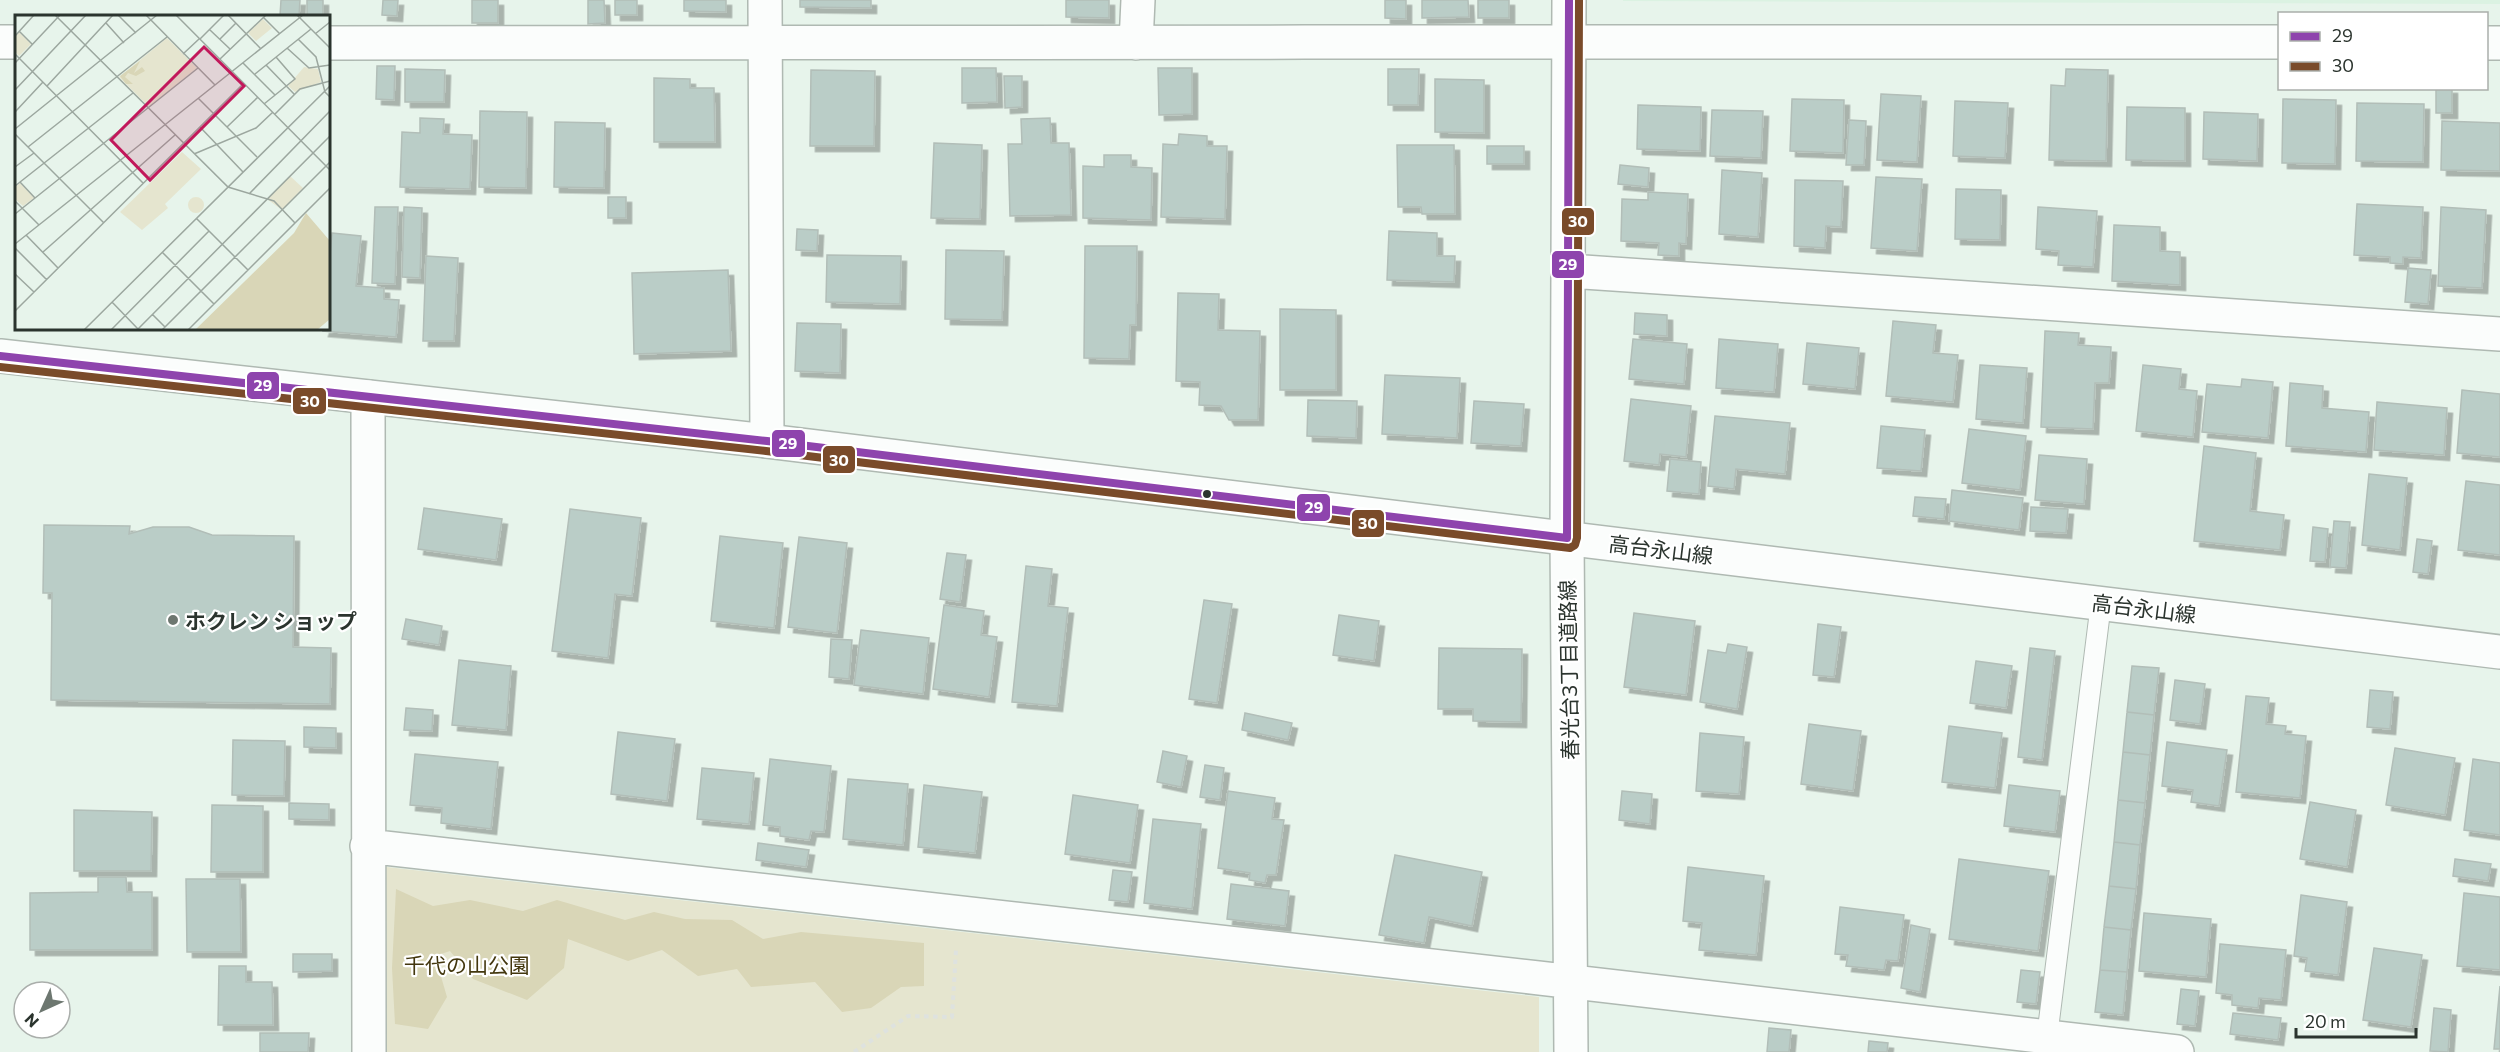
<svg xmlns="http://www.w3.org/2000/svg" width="2500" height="1052" font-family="Commissioner,'Noto Sans JP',sans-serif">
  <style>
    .built { fill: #dbf2e2 }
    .green { fill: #e5e5cf }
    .forest { fill: #d9d6b7 }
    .building { fill: #bacdc7; stroke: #b2beb8; stroke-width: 1.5; filter: url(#shadow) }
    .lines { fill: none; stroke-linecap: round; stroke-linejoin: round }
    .lane-casing { stroke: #afb9b2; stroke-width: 22 }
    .street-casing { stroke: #afb9b2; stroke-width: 36 }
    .secondary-casing { stroke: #afb9b2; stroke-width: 36 }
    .path { stroke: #dee2df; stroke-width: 4; stroke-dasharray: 4.5 4.5; stroke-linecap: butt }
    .lane { stroke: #fbfdfc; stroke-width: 20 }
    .street { stroke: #fbfdfc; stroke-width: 33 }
    .secondary { stroke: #fbfdfc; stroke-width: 33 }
    .bus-1-casing { stroke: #fff; stroke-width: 12 }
    .bus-2-casing { stroke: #fff; stroke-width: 12 }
    .bus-1 { stroke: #8e44ad; stroke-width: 8 }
    .bus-2 { stroke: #7a4b2a; stroke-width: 8 }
    .bus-dot { fill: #2b342e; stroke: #fff; stroke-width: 2 }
    .poi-dot { fill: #6d7770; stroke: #fff; stroke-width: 2 }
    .labels { text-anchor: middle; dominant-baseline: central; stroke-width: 4.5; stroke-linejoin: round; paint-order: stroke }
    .street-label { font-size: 21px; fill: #2b342e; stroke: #fff }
    .poi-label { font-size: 21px; font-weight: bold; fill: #2b342e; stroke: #fff; text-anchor: start }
    .park-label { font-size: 21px; fill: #43370e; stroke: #fff }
    .inset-road { fill: none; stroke: #9ca79f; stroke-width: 1.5 }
    .view { fill: #c2185b; fill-opacity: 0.15; stroke: #c2185b; stroke-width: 3 }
    .inset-edge { fill: none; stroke: #2b342e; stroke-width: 3 }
    .line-badge { stroke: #fff; stroke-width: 2 }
    .badge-label { font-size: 16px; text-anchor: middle; font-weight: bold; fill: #fff }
  </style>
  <defs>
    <filter id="shadow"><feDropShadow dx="5.5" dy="5.5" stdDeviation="0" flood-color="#0004"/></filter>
  </defs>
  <rect width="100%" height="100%" fill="#e7f4eb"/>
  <path class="built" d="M1623,0H2500V4L1623,1Z"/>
  <path class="green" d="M378,866L1539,997V1052H378Z"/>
  <path class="forest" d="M396,889L433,906L470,900L523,911L557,900L625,920L654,912L685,919L732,920L763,939L801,932L924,943V986L901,987L871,1008L842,1012L815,982L751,987L737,969L698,976L662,950L628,961L568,939L564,968L527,1000L473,979L450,951L435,956L447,997L428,1029L395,1024L392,968Z"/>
  <path class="building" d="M281,0H300L299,16H280Z
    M307,0H323V16H307Z
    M383,0H398L397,16L382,15Z
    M472,0H498V23H472Z
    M588,0H604L605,23L588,24Z
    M615,0H637V15H615Z
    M684,0H726V12L684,11Z
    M800,0H871V8L800,7Z
    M1066,0H1109V18L1066,17Z
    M1385,0H1406V19L1385,18Z
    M1422,0H1468L1469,17L1422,18Z
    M1478,0H1509V18H1478Z
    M377,66H395L394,100L376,99Z
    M962,68H996L997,102L962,103Z
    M1158,68H1192V114L1159,115Z
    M405,69L445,70L444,102H405Z
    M1388,69H1419L1418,105H1388Z
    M2066,69L2108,70L2106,161L2049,160L2051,85L2065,86Z
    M811,70L875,71L874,146H810Z
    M1004,76H1022V107L1005,108Z
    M654,78L690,79V88H714L715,142H654Z
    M1435,79L1484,80V133L1435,132Z
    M2436,88H2452V113H2436Z
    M1881,94L1921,96L1917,162L1877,160Z
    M1792,99L1844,100L1843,153L1790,151Z
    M2283,99L2336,100L2335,164L2282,163Z
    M1955,101L2008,103L2005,158L1953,156Z
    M2357,103L2424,104L2423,162L2356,161Z
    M1638,105L1701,107L1700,151L1637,149Z
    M2127,107L2185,108V161L2126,160Z
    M1712,110L1763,111L1761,158L1710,156Z
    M480,111L527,112L526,188L479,187Z
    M2204,112L2258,114L2257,161L2203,159Z
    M420,118L444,119L443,134L472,135L470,189L400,187L402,132L420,133Z
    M1050,118L1051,143H1069L1071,215L1010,216L1008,144H1022L1021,119Z
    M1849,120L1866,121L1864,165H1846Z
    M2442,121L2500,123V171L2441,170Z
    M555,122L605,123L604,188L554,187Z
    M1179,134L1207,136V146H1227L1225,219L1161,217L1163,144L1178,145Z
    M934,143L982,145L980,219L931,218Z
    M1397,145H1454L1455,214H1422L1421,207H1398Z
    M1487,146H1524V164H1487Z
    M1104,155H1131V167L1152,168L1151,220L1083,218V166L1104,167Z
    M1620,165L1649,168L1648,187L1618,184Z
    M1722,170L1762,173L1758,237L1719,234Z
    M1876,177L1922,179L1917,251L1871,248Z
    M1795,180L1843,181L1841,227L1826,226L1825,248L1794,246Z
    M1956,189L2001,190L2000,240L1955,239Z
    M1648,192L1688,194L1686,244L1679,243V256L1658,255L1659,243L1621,241L1622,199L1648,200Z
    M608,197H626V218H608Z
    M2357,204L2423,207L2421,258L2403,257V264L2390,263V257L2354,255Z
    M375,207H398L395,284L372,283Z
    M404,207L422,208L420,278L402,277Z
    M2038,207L2097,211L2093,267L2058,265L2059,251L2036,249Z
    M2441,207L2486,210L2482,288L2438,286Z
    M2114,225L2160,227V251L2180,252V285L2112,281Z
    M797,229L818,230L817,251L796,250Z
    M1389,231L1437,233V256H1455L1454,282L1387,280Z
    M332,233L361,236L356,286L384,288V299L399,300L396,337L323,331L324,328H328V276Z
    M1085,246H1137L1136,325H1130L1129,359L1084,358Z
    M946,250L1004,251L1002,320L945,319Z
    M827,255L901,256L900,304L826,302Z
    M426,256L458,258L454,341H423Z
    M2408,268L2431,270L2428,304L2405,302Z
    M728,270L731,351L634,354L632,273Z
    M1178,293L1219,294L1218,330L1260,331L1258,420H1229L1221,406L1199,405L1200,382L1176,381Z
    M1280,309L1336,310V390H1280Z
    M1635,313L1667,315V336L1634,334Z
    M1893,321L1936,325L1933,353L1958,355L1953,402L1886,396Z
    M797,323L841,324L840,373L795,371Z
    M2045,331L2079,333L2078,345L2111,347L2109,383H2095L2093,429L2041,427Z
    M1633,339L1687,344L1684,384L1629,379Z
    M1719,339L1778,344L1774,392L1716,388Z
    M1807,343L1859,348L1855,389L1803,384Z
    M1980,365L2027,368L2023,423L1976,419Z
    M2143,365L2181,369L2179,389L2197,391L2193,437L2136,431Z
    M1385,375L1460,378L1457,438L1382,434Z
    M2242,379L2273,382L2268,438L2202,432L2207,384L2241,387Z
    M2290,383L2323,386L2322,408L2369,412L2366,452L2286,446Z
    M2462,390L2500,394V457L2457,453Z
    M1631,399L1691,406L1686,457L1660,454L1659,465L1624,461Z
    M1308,400L1357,401L1356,438L1307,436Z
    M1474,401L1524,404L1521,446L1471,443Z
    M2377,402L2447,408L2444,455L2374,450Z
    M1715,416L1790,423L1785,474L1736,469L1734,489L1708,486Z
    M1881,426L1925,430L1921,471L1877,468Z
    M1969,429L2026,436L2020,490L1962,483Z
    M2204,446L2256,453L2250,511L2284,515L2280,550L2194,541Z
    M2039,455L2087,459L2084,504L2035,500Z
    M1670,459L1701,462L1699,494L1667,491Z
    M2369,474L2407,478L2400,550L2362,545Z
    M2466,481L2500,485V555L2458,550Z
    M1952,490L2023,498L2019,530L1949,521Z
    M1915,497L1946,499L1944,519L1913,516Z
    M2031,507L2068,509L2066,533L2030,531Z
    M424,508L502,519L496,560L418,549Z
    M570,509L641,518L632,596L615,594L608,658L552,651Z
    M2334,521L2350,522L2346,568L2330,567Z
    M44,525L130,526L129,534L153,527H189L212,535L294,536L293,647L331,648L330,704L51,700L52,593H43Z
    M2313,527L2328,529L2325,562L2310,561Z
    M720,536L783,543L774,628L711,621Z
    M799,537L847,543L837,633L788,627Z
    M2417,539L2432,541L2428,574L2413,572Z
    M947,553L966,555L960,602L940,599Z
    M1026,566L1052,569L1048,606L1068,608L1057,706L1012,702Z
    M1204,600L1232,604L1217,703L1189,699Z
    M944,605L984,611L981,635L997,637L989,697L933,689Z
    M1634,613L1695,621L1686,695L1624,687Z
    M1339,615L1379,621L1374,661L1333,655Z
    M406,619L442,626L439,645L402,639Z
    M1818,624L1841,627L1834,677L1813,675Z
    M861,630L929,638L923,694L854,685Z
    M831,639L852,640L849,679L829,677Z
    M1728,644L1747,647L1737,709L1700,702L1708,650L1726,653Z
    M1439,648L1522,649L1521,722L1473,721V709H1438Z
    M2030,648L2055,651L2042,760L2018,757Z
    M459,660L511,666L506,730L452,725Z
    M1976,661L2012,666L2006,708L1970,703Z
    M2132,666L2159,668L2154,715L2127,712Z
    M2175,680L2205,684L2200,724L2170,720Z
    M2370,690L2393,692L2390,729L2367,727Z
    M2246,696L2269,698L2266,724L2286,726L2285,734L2306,736L2300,798L2236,792Z
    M406,708L433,710L432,731L404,730Z
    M2127,712L2154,715L2150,755L2123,752Z
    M1245,713L1292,723L1288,740L1242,730Z
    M1809,724L1861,731L1853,791L1801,784Z
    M1949,726L2002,733L1995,788L1942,782Z
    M304,727L336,728V748L304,747Z
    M618,732L675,739L667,801L611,794Z
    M1700,733L1744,737L1739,794L1696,791Z
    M233,740L285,741L284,796L232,795Z
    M2167,742L2227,750L2219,806L2191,802L2193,790L2162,786Z
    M2395,748L2455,758L2445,815L2386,805Z
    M1163,751L1187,756L1181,787L1157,782Z
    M2123,752L2150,755L2145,803L2118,800Z
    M415,754L498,762L491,829L441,823L442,808L410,805Z
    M770,759L831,766L824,832L811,831L809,840L780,836V827L763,825Z
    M2473,759L2500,763V835L2464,830Z
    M1205,765L1224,768L1220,800L1200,797Z
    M702,768L754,773L749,824L697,819Z
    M848,779L908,784L903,845L843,839Z
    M924,785L982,792L975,853L918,847Z
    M2009,785L2060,791L2055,832L2004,826Z
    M1228,791L1275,798L1272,819L1284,820L1276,875H1267L1265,883L1249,880L1250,873L1218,868Z
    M1622,791L1652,794L1650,824L1619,820Z
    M1073,795L1138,805L1130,863L1065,854Z
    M2118,800L2145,803L2140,845L2114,842Z
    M2310,802L2356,810L2347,867L2300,859Z
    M289,803L329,804V820L289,819Z
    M212,805L263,806V872H211Z
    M74,810L152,812L151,871H74Z
    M1153,819L1201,824L1192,909L1144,903Z
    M2114,842L2140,845L2136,889L2109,886Z
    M758,843L809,850L806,867L756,860Z
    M1395,855L1482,872L1472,926L1429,917L1424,943L1379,935Z
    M1959,859L2049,871L2038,951L1949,939Z
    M2455,859L2491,864L2488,881L2453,876Z
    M1688,867L1764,876L1756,955L1699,950L1702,923L1683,921Z
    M1113,870L1132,872L1128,902L1109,900Z
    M98,877H126L127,892H152V950H30V893L98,892Z
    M186,879H240L241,952H187Z
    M1231,884L1289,891L1285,926L1227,919Z
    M2109,886L2136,889L2131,930L2104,927Z
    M2464,893L2500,897V970L2457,966Z
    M2301,895L2347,902L2338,975L2305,971L2307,958L2294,956Z
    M1840,907L1904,915L1898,961L1886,960L1884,970L1846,966L1848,955L1835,954Z
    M2144,913L2211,919L2206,977L2139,971Z
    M1911,925L1930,929L1920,992L1901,988Z
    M2104,927L2131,930L2127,972L2100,970Z
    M2220,944L2286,950L2281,1000L2259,998L2258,1008L2232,1005V995L2216,993Z
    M2374,948L2422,955L2411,1027L2363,1020Z
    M293,954H332V971L293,972Z
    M219,966H246V982H272L273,1025H218Z
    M2021,970L2040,972L2036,1004L2017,1002Z
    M2100,970L2127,972L2123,1015L2095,1012Z
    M2500,986V1049H2494Z
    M2181,989L2199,991L2195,1026L2177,1024Z
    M2434,1008L2451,1010L2448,1052L2430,1051Z
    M2233,1013L2281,1018L2278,1040L2230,1034Z
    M1769,1028L1791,1030L1789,1052H1767Z
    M260,1033H309L308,1052H260Z
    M1869,1041L1888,1043L1887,1052H1868Z"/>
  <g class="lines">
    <defs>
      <path id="lane" d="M2047,1037L2101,603"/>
      <path id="street" d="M765,0L767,441
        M1569,0L1567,538L1571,1052
        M0,42H16
        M328,43C979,44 1629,40 2280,42
        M1136,43L1138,0
        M2486,43H2500
        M1569,271L2500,334
        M368,397L369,1052
        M367,846C971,915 1574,980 2177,1052"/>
      <path id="secondary" d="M0,356L767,441L2500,652"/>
    </defs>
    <use href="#lane" class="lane-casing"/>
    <use href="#street" class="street-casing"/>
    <use href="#secondary" class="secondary-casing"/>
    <path class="path" d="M854,1052L908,1016L952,1017L956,950"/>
    <use href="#lane" class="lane"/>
    <use href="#street" class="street"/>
    <use href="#secondary" class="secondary"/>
    <defs>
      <path id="bus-1" d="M0,356L767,441L1567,538L1569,0"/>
      <path id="bus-2" d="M0,367L766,451L1570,548L1575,545L1577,538L1579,0"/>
    </defs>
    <use href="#bus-1" class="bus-1-casing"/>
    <use href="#bus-2" class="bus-2-casing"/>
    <use href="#bus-1" class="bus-1"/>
    <use href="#bus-2" class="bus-2"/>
  </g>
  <circle class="bus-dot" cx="1207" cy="494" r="5"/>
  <circle class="poi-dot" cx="173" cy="620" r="6"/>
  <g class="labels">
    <g class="street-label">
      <text transform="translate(1661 549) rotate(7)">高台永山線</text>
      <text transform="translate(2144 608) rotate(7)">高台永山線</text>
      <text transform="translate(1568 670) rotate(-91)">春光台3丁目道路線</text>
    </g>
    <g class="poi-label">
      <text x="185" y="620">ホクレン ショップ</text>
    </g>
    <g class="park-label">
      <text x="467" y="964">千代の山公園</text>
    </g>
  </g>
  <g transform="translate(15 15)">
    <rect width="315" height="315" fill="#e7f4eb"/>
    <path d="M248,4L257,13L241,26L233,18ZM4,17L16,29L4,41L0,37V22ZM152,23L182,53L134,92L104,62ZM289,52L303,54L306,67L280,77L273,71ZM167,137L186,154L150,189L153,193L127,215L105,197ZM275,161L288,173L267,195L252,184ZM5,168L19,183L8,191L0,184V172ZM173 190a8 8 0 1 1 16 0a8 8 0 1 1-16 0Z" fill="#e5e5cf"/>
    <path d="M125,46L119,58L127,52L130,56L121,61L113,58L110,62L118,69H111L105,61ZM291,198L315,226V304L302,315H180L279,218Z" fill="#d9d6b7"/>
    <path class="inset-road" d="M40,0L213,172L259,186L280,208M103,0L121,18M131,0L200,70M161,0L315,155M213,0L246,34M282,0L315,33M248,2L265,19M91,8L109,28M195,15L215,34M4,16L17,29M300,19L315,7M0,21L19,0M185,24L209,0M205,24L221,8M283,24L301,42L310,77L315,82M272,33L294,53L315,50M0,39L128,168M168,39L184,24M205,44L251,0M0,48L45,0M228,48L260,80M251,50L279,79M240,59L296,14M32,71L98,0M0,75L71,0M183,83L242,142M249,89L280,64L261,42M0,97L28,67M260,99L285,74L315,66M185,112L228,157M212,112L243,82M0,114L142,0M0,119L89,208M13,132L152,22M179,139L241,113L258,97M0,152L19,138M5,167L20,183M0,171L118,78M234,179L315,96M0,186L24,210M0,199L183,53M181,203L233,255M11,220L43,253M0,229L288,0M0,233L32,265M28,237L160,120M147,237L199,289M0,259L19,277M97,287L123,314M0,296L229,68M137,299L150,312M69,315L315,71M96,315L194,216M122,315L315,121M147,315L315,147M173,315L315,173"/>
    <path class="view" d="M189,32L229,71L135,165L96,125Z"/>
    <rect width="315" height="315" class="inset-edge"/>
  </g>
  <g class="line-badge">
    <rect x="1561" y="207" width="34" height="29" rx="6" fill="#7a4b2a"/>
    <rect x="1551" y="250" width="34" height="29" rx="6" fill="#8e44ad"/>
    <rect x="246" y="371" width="34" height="29" rx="6" fill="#8e44ad"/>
    <rect x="292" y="387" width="35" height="28" rx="6" fill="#7a4b2a"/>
    <rect x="771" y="429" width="35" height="29" rx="6" fill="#8e44ad"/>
    <rect x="822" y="445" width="34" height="29" rx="6" fill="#7a4b2a"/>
    <rect x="1296" y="493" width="35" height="29" rx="6" fill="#8e44ad"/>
    <rect x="1351" y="509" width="34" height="29" rx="6" fill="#7a4b2a"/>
  </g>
  <g class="badge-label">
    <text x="1578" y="227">30</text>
    <text x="1568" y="270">29</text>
    <text x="263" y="391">29</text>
    <text x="310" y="407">30</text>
    <text x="788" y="449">29</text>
    <text x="839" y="466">30</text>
    <text x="1314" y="513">29</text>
    <text x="1368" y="529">30</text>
  </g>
  <rect x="2278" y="12" width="210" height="78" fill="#ffffff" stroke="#aaaeab" stroke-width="1.5"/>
  <rect x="2290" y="32" width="30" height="9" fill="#8e44ad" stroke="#aaaeab" stroke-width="1.5"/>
  <text x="2332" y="42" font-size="18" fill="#2b342e">29</text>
  <rect x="2290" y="62" width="30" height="9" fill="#7a4b2a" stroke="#aaaeab" stroke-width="1.5"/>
  <text x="2332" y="72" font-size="18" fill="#2b342e">30</text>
  <g transform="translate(42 1010) rotate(225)"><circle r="28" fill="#ffffff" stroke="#aaaeab" stroke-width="1.5"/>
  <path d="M0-4.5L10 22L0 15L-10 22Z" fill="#6d7770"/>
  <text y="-9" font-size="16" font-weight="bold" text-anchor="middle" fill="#2b342e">N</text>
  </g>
  <path d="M2296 1028v9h120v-9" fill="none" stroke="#2b342e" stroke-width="3"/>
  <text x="2305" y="1028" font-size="18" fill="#2b342e" stroke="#ffffff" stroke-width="4.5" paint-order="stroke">20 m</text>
</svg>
